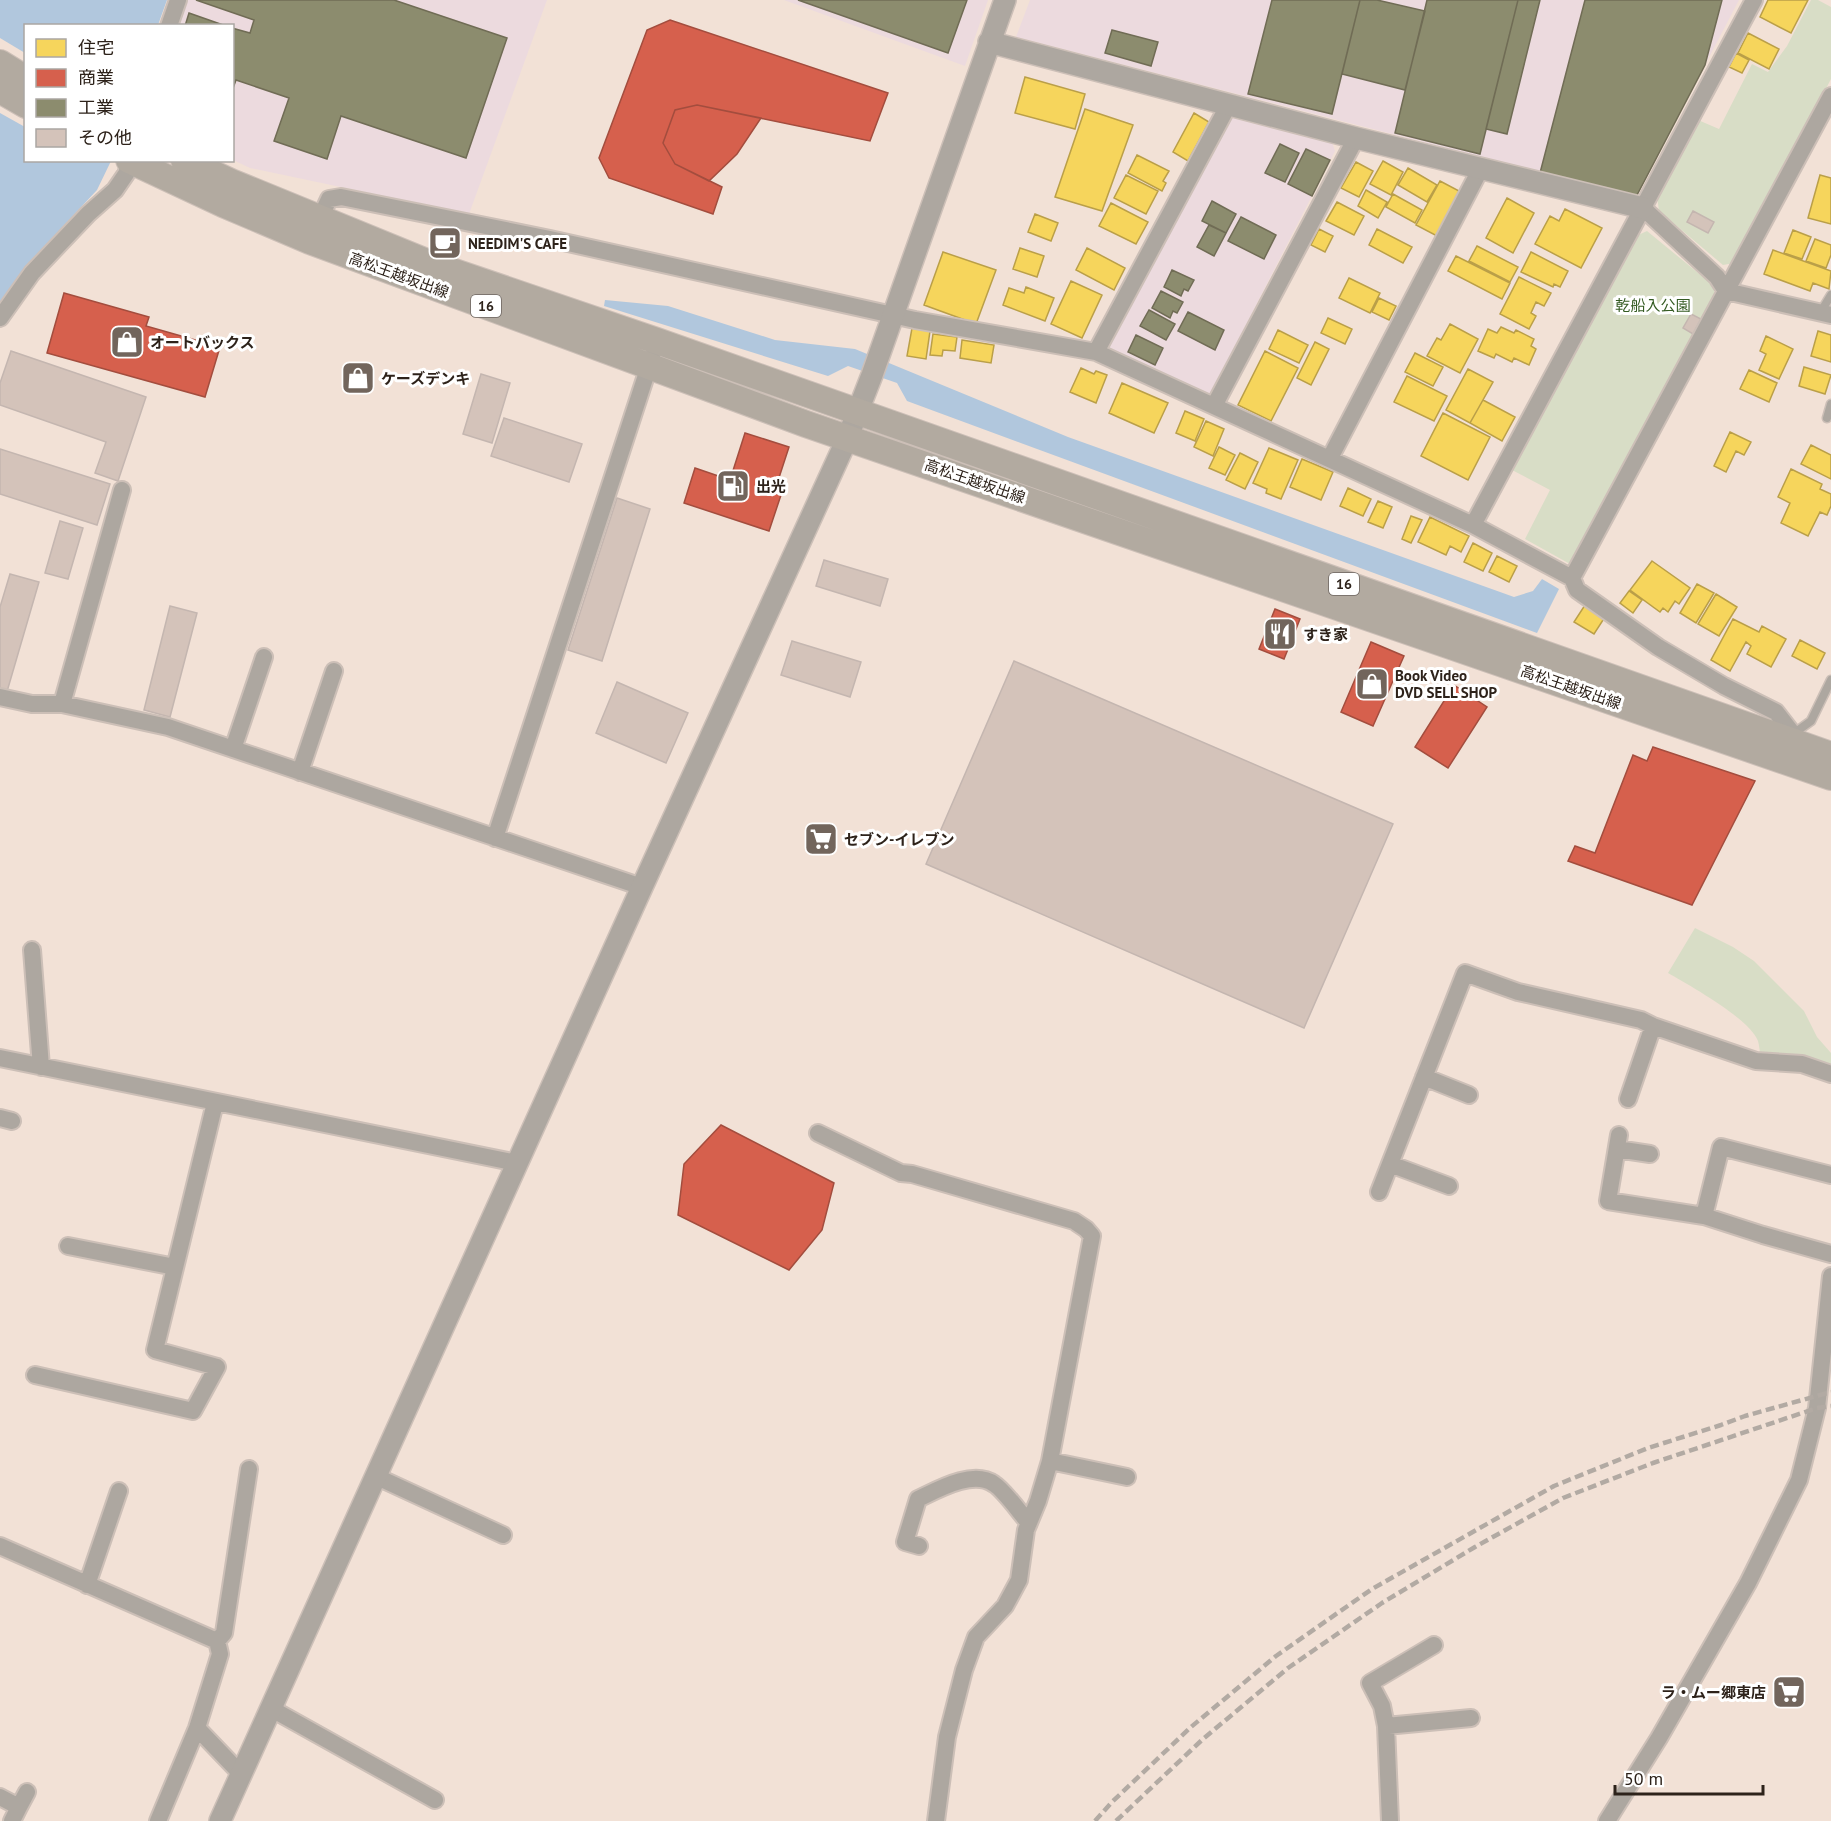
<svg xmlns="http://www.w3.org/2000/svg" width="1831" height="1821" font-family="'PT Sans','Noto Sans JP',sans-serif">
  <style>
    .industrial { fill: #ecdade }
    .green { fill: #d8ddc6 }
    .water { fill: #b1c7dd }
    .pier { fill: #f2e1d6 }
    .homes { fill: #f6d55c; stroke: #ba9f48; stroke-width: 1.5 }
    .shops { fill: #d6604d; stroke: #a34d3e; stroke-width: 1.5 }
    .industry { fill: #8c8c6e; stroke: #706c55; stroke-width: 1.5 }
    .building { fill: #d4c3ba; stroke: #c4b6b0; stroke-width: 1.5 }
    .lines { fill: none; stroke-linecap: round; stroke-linejoin: round }
    .service-casing { stroke: #ccbfb7; stroke-width: 11 }
    .minor-casing { stroke: #ccbfb7; stroke-width: 20 }
    .tertiary-casing { stroke: #ccbfb7; stroke-width: 24 }
    .primary-casing { stroke: #ccbfb7; stroke-width: 28 }
    .service { stroke: #ada7a0; stroke-width: 8 }
    .minor { stroke: #ada7a0; stroke-width: 16 }
    .tertiary { stroke: #ada7a0; stroke-width: 21 }
    .primary { stroke: #b2aaa0; stroke-width: 26 }
    .rail { stroke: #b2aaa3; stroke-width: 4.5; stroke-dasharray: 9 4.5; stroke-linecap: butt }
    .labels { text-anchor: middle; dominant-baseline: central; stroke-width: 6; stroke-linejoin: round; paint-order: stroke }
    .shield { fill: #fff; stroke: #6c645f; stroke-width: 1.5 }
    .shield-label { font-size: 14px; font-weight: bold; fill: #2d221a }
    .poi-label { font-size: 15px; font-weight: bold; fill: #2d221a; stroke: #fff; text-anchor: start }
    .street-label { font-size: 15px; fill: #2d221a; stroke: #fff }
    .park-label { font-size: 15px; fill: #345b22; stroke: #fff }
  </style>
  <rect width="100%" height="100%" fill="#f2e1d6"/>
  <path class="industrial" d="M185,0H547L469,214L250,168L233,160L232,26H176Z
    M784,0H988L965,66Z
    M1030,0H1739L1636,197L1016,37Z
    M1237,117L1332,142L1335,151L1210,395L1106,347L1227,121Z"/>
  <path class="green" d="M1811,0H1818L1831,7V79L1734,263L1723,265L1659,211L1657,196L1698,120L1719,129L1752,64L1768,72L1787,46Z
    M1647,231L1714,286V296L1570,564L1525,539L1550,490L1512,470L1634,237Z
    M1695,928L1733,947L1754,961L1804,1011L1817,1037L1831,1053V1069L1760,1055C1760,1051 1759,1045 1758,1041C1750,1019 1689,985 1668,973Z"/>
  <path class="water" d="M0,0H167L158,25L26,26V160L111,161L97,190L41,250L0,306Z
    M605,300L668,306L775,340L855,349L1068,437L1514,597L1533,591L1542,579L1559,589L1537,633L907,401L897,383L848,366L828,376L604,306Z"/>
  <path class="pier" d="M0,38L25,53V127L0,113Z"/>
  <path class="homes" d="M1768,0H1808L1791,33L1760,17Z
    M1748,33L1779,49L1769,69L1738,53Z
    M1736,53L1749,60L1742,73L1729,67Z
    M1025,77L1085,94L1075,129L1015,113Z
    M1085,109L1133,125L1102,211L1055,197Z
    M1194,113L1209,122L1188,161L1173,152Z
    M1137,155L1169,171L1163,181L1166,183L1162,191L1128,173Z
    M1383,161L1403,172L1391,195L1370,184Z
    M1356,162L1373,171L1359,197L1341,188Z
    M1408,168L1437,185L1427,202L1398,185Z
    M1126,175L1158,191L1146,214L1114,198Z
    M1820,175L1831,178V224L1808,218Z
    M1440,181L1461,192L1437,236L1416,225Z
    M1366,190L1387,202L1378,218L1358,206Z
    M1393,194L1422,210L1415,223L1386,207Z
    M1507,198L1534,213L1513,253L1486,238Z
    M1337,202L1364,216L1354,235L1326,221Z
    M1111,203L1148,222L1136,244L1099,226Z
    M1565,209L1602,228L1581,268L1535,244L1550,216L1559,221Z
    M1035,214L1058,223L1051,241L1028,232Z
    M1319,229L1333,236L1325,252L1311,245Z
    M1377,229L1412,247L1403,263L1369,245Z
    M1793,230L1811,237L1802,259L1784,253Z
    M1815,239L1831,245V255L1826,268L1806,261Z
    M1477,246L1518,267L1510,282L1469,261Z
    M1020,248L1044,256L1037,277L1013,269Z
    M1087,248L1125,268L1114,290L1076,270Z
    M1773,250L1831,271L1829,289L1813,283L1810,291L1764,274Z
    M943,252L996,270L976,324L924,305Z
    M1531,252L1568,271L1560,287L1554,284L1553,287L1521,272Z
    M1456,256L1510,283L1502,299L1448,271Z
    M1519,277L1551,293L1544,306L1536,302L1531,313L1536,316L1529,329L1500,314Z
    M1349,278L1380,293L1370,313L1339,298Z
    M1071,281L1102,295L1082,338L1051,324Z
    M1026,287L1054,298L1045,321L1003,305L1009,288L1024,293Z
    M1379,298L1396,306L1389,320L1372,312Z
    M1328,318L1352,329L1345,344L1321,333Z
    M1450,324L1478,339L1460,373L1427,356L1437,338L1441,340Z
    M1501,327L1514,333L1516,330L1534,339L1531,346L1536,349L1529,365L1514,358L1512,362L1496,354L1494,358L1478,351L1488,329L1497,333Z
    M912,328L930,331L926,359L907,356Z
    M1278,330L1308,345L1299,363L1269,349Z
    M1818,331L1831,335V362L1811,356Z
    M933,334L957,337L955,351L943,350L942,356L930,355Z
    M1766,336L1793,349L1779,379L1759,370L1766,354L1760,351Z
    M962,340L994,345L991,363L960,358Z
    M1315,342L1329,349L1311,385L1297,378Z
    M1265,351L1298,368L1271,421L1238,405Z
    M1415,353L1443,367L1433,386L1405,372Z
    M1804,367L1831,375L1825,394L1799,386Z
    M1081,368L1094,374L1096,371L1107,375L1096,403L1070,392Z
    M1468,369L1493,382L1470,423L1446,410Z
    M1749,370L1777,383L1769,402L1740,389Z
    M1407,376L1447,396L1434,421L1394,402Z
    M1122,383L1168,403L1154,433L1109,413Z
    M1483,400L1515,417L1502,441L1470,423Z
    M1185,411L1204,419L1195,441L1176,433Z
    M1443,413L1490,437L1468,480L1421,456Z
    M1206,421L1224,429L1213,456L1194,447Z
    M1730,432L1751,442L1744,455L1736,451L1726,472L1714,466Z
    M1811,445L1831,455V479L1801,464Z
    M1219,447L1235,455L1225,475L1209,468Z
    M1269,448L1298,460L1281,499L1266,493L1267,489L1253,483Z
    M1240,453L1258,462L1245,489L1226,480Z
    M1302,459L1333,472L1321,500L1290,487Z
    M1791,469L1822,484L1820,489L1831,494V506L1827,515L1820,512L1808,536L1781,523L1790,503L1778,497Z
    M1348,488L1371,499L1363,516L1340,506Z
    M1378,501L1392,507L1383,528L1368,522Z
    M1411,516L1422,520L1411,543L1402,539Z
    M1430,517L1469,536L1461,552L1450,546L1446,555L1418,542Z
    M1473,543L1492,553L1483,571L1464,562Z
    M1497,556L1517,566L1509,582L1489,572Z
    M1652,561L1690,588L1679,604L1675,601L1668,612L1663,608L1660,612L1630,590Z
    M1697,584L1714,593L1696,623L1680,613Z
    M1629,591L1642,600L1633,613L1620,603Z
    M1716,594L1737,607L1719,636L1698,624Z
    M1585,605L1605,617L1594,634L1574,622Z
    M1733,619L1759,632L1762,626L1786,639L1771,667L1747,654L1751,646L1746,642L1730,671L1711,660Z
    M1800,640L1825,653L1817,669L1792,656Z"/>
  <path class="shops" d="M670,20L888,93L870,141L697,105L675,110L663,143L675,164L722,187L713,214L609,178L599,158L647,30Z
    M697,105L761,118L737,154L709,181L675,164L663,143L675,110Z
    M64,293L149,317L146,326L220,347L205,397L47,353Z
    M745,433L789,447L774,493L781,495L769,531L684,503L695,468L730,480Z
    M1275,609L1300,619L1284,659L1259,649Z
    M1371,642L1404,656L1373,726L1341,712Z
    M1454,685L1487,707L1448,768L1415,747Z
    M1653,747L1755,781L1692,905L1568,861L1575,846L1595,853L1633,755L1647,761Z
    M721,1125L834,1183L822,1230L789,1270L678,1215L684,1164Z"/>
  <path class="industry" d="M196,0H394L507,38L466,158L341,116L327,159L274,141L289,98L236,80L232,91V28L250,33L254,20Z
    M798,0H967L948,53Z
    M1272,0H1360L1332,114L1248,94Z
    M1360,0H1377L1425,11L1405,90L1342,74Z
    M1427,0H1518L1480,154L1395,133Z
    M1518,0H1540L1507,134L1486,129Z
    M1585,0H1722L1705,65L1636,197L1540,173Z
    M189,13L226,26H185Z
    M1112,30L1158,42L1151,66L1105,53Z
    M1280,144L1299,153L1285,182L1265,173Z
    M1306,149L1330,160L1312,196L1288,184Z
    M1212,201L1236,214L1226,233L1202,221Z
    M1241,217L1276,235L1264,259L1228,241Z
    M1209,225L1226,233L1214,256L1197,247Z
    M1172,270L1194,280L1188,291L1184,289L1181,296L1164,287Z
    M1161,291L1183,302L1177,313L1173,311L1170,318L1152,308Z
    M1149,310L1175,324L1166,340L1140,326Z
    M1188,312L1224,330L1215,350L1178,331Z
    M1136,335L1163,348L1155,365L1128,352Z"/>
  <path class="building" d="M1693,211L1714,222L1708,233L1687,222Z
    M1691,314L1701,319L1693,334L1683,328Z
    M11,351L146,397L118,481L95,473L106,442L0,405V383Z
    M481,374L510,383L492,443L463,434Z
    M504,418L582,444L569,482L491,456Z
    M0,449L110,484L97,525L0,494Z
    M617,498L650,509L602,661L568,650Z
    M60,521L83,528L68,579L45,573Z
    M824,560L888,579L880,606L816,586Z
    M10,574L39,582L6,695L0,693V607Z
    M170,606L197,613L170,717L144,710Z
    M792,641L861,662L850,697L781,675Z
    M1014,661L1393,824L1304,1028L926,864Z
    M617,682L688,713L666,763L596,733Z"/>
  <g class="lines">
    <defs>
      <path id="service" d="M1820,313L1831,295
        M1827,418L1831,404
        M1793,734L1811,721L1831,680"/>
      <path id="minor" d="M169,26L178,0
        M1643,208L1717,277L1726,291L1831,315
        M316,227L329,199L341,197L550,239L915,320L1096,352L1473,525L1572,578L1577,590L1658,647L1724,686L1776,712L1793,734L1792,746
        M0,318L32,273L88,214L115,190L126,174L131,160
        M1096,352L1229,104
        M1214,406L1356,138
        M1330,458L1481,168
        M1473,525L1754,0
        M1572,578L1831,96
        M0,697L32,704H62L168,727L642,887
        M62,704L122,490
        M233,749L264,657
        M300,772L334,671
        M495,838L652,357
        M32,950L41,1067
        M0,1058L517,1163
        M1424,1077L1469,1095
        M1628,1099L1653,1026
        M0,1118L12,1121
        M818,1133L901,1173L912,1174L1074,1221L1086,1229L1092,1236L1050,1461L1038,1501L1026,1530L1019,1580L1005,1606L976,1637L964,1670L947,1737L936,1821
        M1619,1135L1608,1201L1704,1216L1763,1235L1831,1254
        M1617,1149L1650,1154
        M1390,1164L1449,1186
        M1379,1192L1465,973L1518,992L1641,1020L1653,1026L1756,1061L1802,1064L1831,1074
        M1704,1216L1721,1147L1831,1175
        M68,1246L175,1267
        M35,1375L193,1411L217,1367L155,1350L215,1103
        M1050,1461L1127,1477
        M375,1476L503,1535
        M0,1546L217,1641L220,1654L197,1728L158,1821
        M919,1546L905,1542L918,1499C937,1490 973,1469 994,1484C1004,1490 1020,1513 1029,1523
        M87,1585L119,1491
        M217,1641L224,1633L249,1469
        M270,1708L435,1800
        M1386,1726L1382,1706L1370,1683L1434,1645
        M197,1728L241,1774
        M0,1797L19,1807L12,1821
        M19,1807L27,1792
        M1390,1821L1386,1726L1471,1718
        M1607,1821L1659,1738L1748,1583L1799,1480L1817,1408L1831,1276"/>
      <path id="tertiary" d="M989,42L1356,138L1643,208
        M220,1821L642,887L847,439L872,375L1005,0"/>
      <path id="primary" d="M0,63L26,79
        M0,90L26,105
        M129,160L223,204L310,241L806,424L1831,777
        M184,160L231,182L434,265L657,341L1831,755"/>
    </defs>
    <use href="#service" class="service-casing"/>
    <use href="#minor" class="minor-casing"/>
    <use href="#tertiary" class="tertiary-casing"/>
    <use href="#primary" class="primary-casing"/>
    <use href="#service" class="service"/>
    <use href="#minor" class="minor"/>
    <use href="#tertiary" class="tertiary"/>
    <use href="#primary" class="primary"/>
    <path class="rail" d="M1095,1821L1112,1802L1191,1727L1276,1656L1372,1589L1554,1486L1648,1448L1721,1425L1745,1416L1831,1392
      M1116,1821L1203,1739L1288,1668L1382,1603L1475,1547L1563,1498L1653,1463L1817,1408L1831,1406"/>
  </g>
  <defs>
    <symbol id="cafe-square" viewBox="-11 -11 22 22"><rect x="-9" y="-9" width="18" height="18" rx="4" fill="#72655c" stroke="#fff"/><path d="M-5.5-4.5H6V0H3Q3 3.5 0 3.5H-2.5Q-5.5 3.5-5.5 0ZM3-3.2v2h1.7v-2ZM-6 4.5H4V6H-6Z" fill="#fff"/></symbol>
    <symbol id="shop-square" viewBox="-11 -11 22 22"><rect x="-9" y="-9" width="18" height="18" rx="4" fill="#72655c" stroke="#fff"/><path d="M-5-2.5h2.3a2.7 3.5 0 0 1 5.4 0H5L5.5 6h-11ZM-1.5-2.5h3a1.5 2.3 0 0 0-3 0Z" fill="#fff"/></symbol>
    <symbol id="fuel-square" viewBox="-11 -11 22 22"><rect x="-9" y="-9" width="18" height="18" rx="4" fill="#72655c" stroke="#fff"/><path d="M-5.5-6h7V0h2V4h1.3V-2.5L3-4.5l.8-.8L6-3V5H2.5V1h-1V6h-7ZM-4.2-4.7v3.2H.2V-4.7Z" fill="#fff"/></symbol>
    <symbol id="restaurant-square" viewBox="-11 -11 22 22"><rect x="-9" y="-9" width="18" height="18" rx="4" fill="#72655c" stroke="#fff"/><path d="M-5-6h1v4h1v-4h1v4h1v-4h1v5L-1.5 .5V6h-2V.5L-5-1ZM5-6V6H3V1.5H1.5Q1.5-4 5-6Z" fill="#fff"/></symbol>
    <symbol id="supermarket-square" viewBox="-11 -11 22 22"><rect x="-9" y="-9" width="18" height="18" rx="4" fill="#72655c" stroke="#fff"/><path d="M-6-5.5h2.5l.6 2H6L4.5 2H-2.5L-4.4-4H-6ZM-1.5 3.2a1.3 1.3 0 1 0 .1 0ZM3 3.2a1.3 1.3 0 1 0 .1 0Z" fill="#fff"/></symbol>
  </defs>
  <g fill-rule="evenodd">
    <use href="#cafe-square" x="426" y="224" width="38" height="38"/>
    <use href="#shop-square" x="108" y="323" width="38" height="38"/>
    <use href="#shop-square" x="339" y="359" width="38" height="38"/>
    <use href="#fuel-square" x="714" y="467" width="38" height="38"/>
    <use href="#restaurant-square" x="1261" y="615" width="38" height="38"/>
    <use href="#shop-square" x="1353" y="665" width="38" height="38"/>
    <use href="#supermarket-square" x="802" y="820" width="38" height="38"/>
    <use href="#supermarket-square" x="1770" y="1673" width="38" height="38"/>
  </g>
  <g class="labels">
    <g class="shield">
      <rect x="471" y="295" width="30" height="22" rx="4.5"/>
      <rect x="1329" y="573" width="30" height="22" rx="4.5"/>
    </g>
    <g class="shield-label">
      <text x="486" y="306">16</text>
      <text x="1344" y="584">16</text>
    </g>
    <g class="poi-label">
      <text x="468" y="243">NEEDIM'S CAFE</text>
      <text x="150" y="342">オートバックス</text>
      <text x="381" y="378">ケーズデンキ</text>
      <text x="756" y="486">出光</text>
      <text x="1303" y="634">すき家</text>
      <text x="1395" y="675">Book Video<tspan x="1395" dy="17">DVD SELL SHOP</tspan></text>
      <text x="844" y="839">セブン-イレブン</text>
      <text x="1766" y="1692" text-anchor="end">ラ・ムー郷東店</text>
    </g>
    <g class="street-label">
      <text transform="translate(399 275) rotate(20)">高松王越坂出線</text>
      <text transform="translate(975 481) rotate(19)">高松王越坂出線</text>
      <text transform="translate(1571 687) rotate(19)">高松王越坂出線</text>
    </g>
    <g class="park-label">
      <text x="1653" y="305">乾船入公園</text>
    </g>
  </g>
  <rect x="24" y="24" width="210" height="138" fill="#ffffff" stroke="#aba7a3" stroke-width="1.5"/>
  <rect x="36" y="39" width="30" height="18" fill="#f6d55c" stroke="#aba7a3" stroke-width="1.5"/>
  <text x="78" y="54" font-size="18" fill="#2d221a">住宅</text>
  <rect x="36" y="69" width="30" height="18" fill="#d6604d" stroke="#aba7a3" stroke-width="1.5"/>
  <text x="78" y="84" font-size="18" fill="#2d221a">商業</text>
  <rect x="36" y="99" width="30" height="18" fill="#8c8c6e" stroke="#aba7a3" stroke-width="1.5"/>
  <text x="78" y="114" font-size="18" fill="#2d221a">工業</text>
  <rect x="36" y="129" width="30" height="18" fill="#d4c3ba" stroke="#aba7a3" stroke-width="1.5"/>
  <text x="78" y="144" font-size="18" fill="#2d221a">その他</text>
  <path d="M1615 1785v9h148v-9" fill="none" stroke="#2d221a" stroke-width="3"/>
  <text x="1624" y="1785" font-size="18" fill="#2d221a" stroke="#ffffff" stroke-width="4.5" paint-order="stroke">50 m</text>
</svg>
